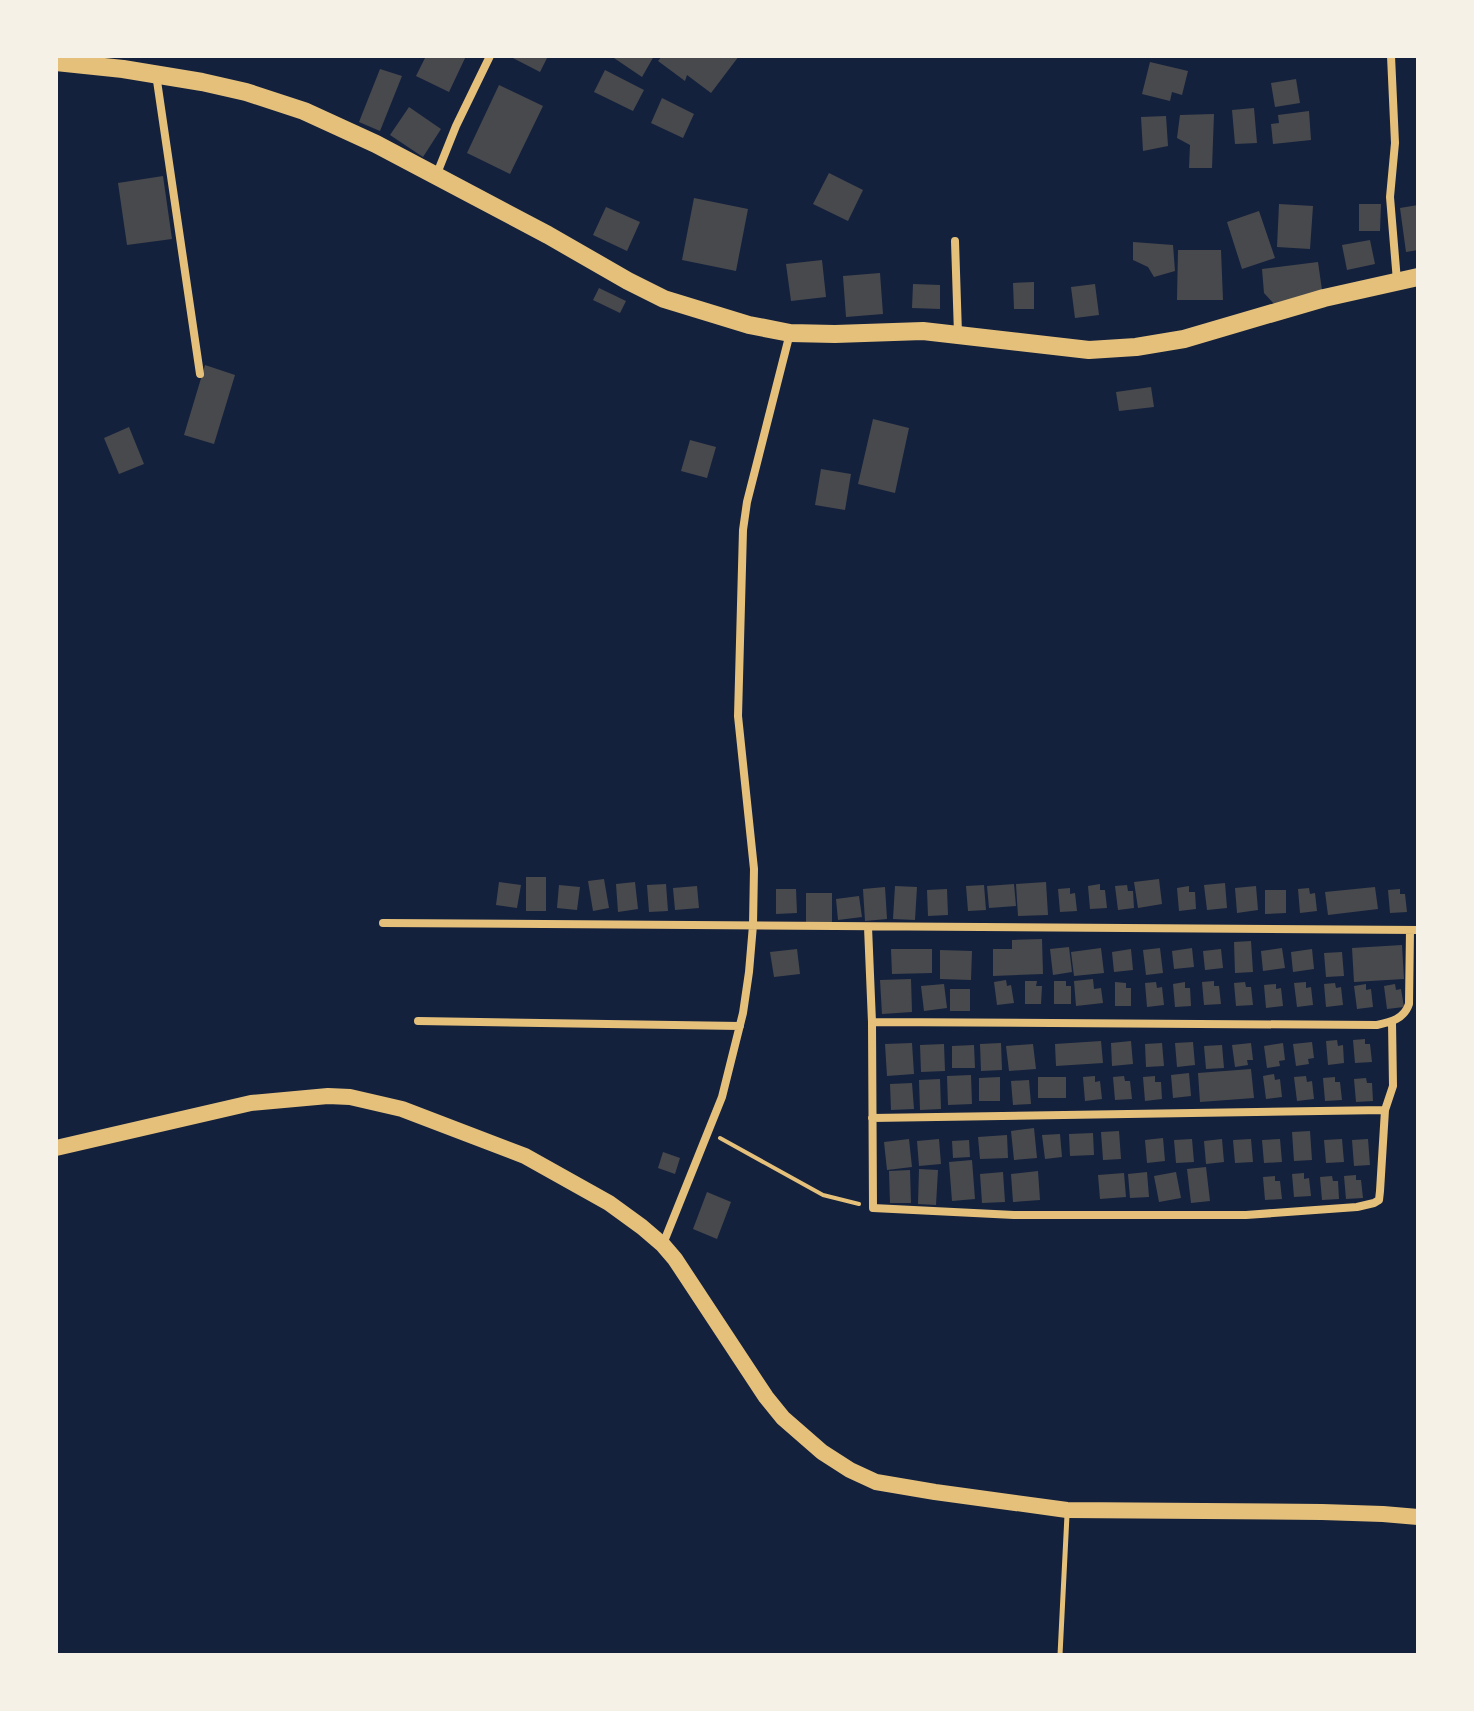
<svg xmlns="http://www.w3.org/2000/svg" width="1474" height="1711" font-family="'Noto Serif',serif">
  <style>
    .building { fill: #48494c }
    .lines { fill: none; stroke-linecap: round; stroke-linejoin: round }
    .path { stroke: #e5c07b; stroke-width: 4 }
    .service { stroke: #e5c07b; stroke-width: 5 }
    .minor { stroke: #e5c07b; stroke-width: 8 }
    .secondary { stroke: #e5c07b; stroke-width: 16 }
    .trunk { stroke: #e5c07b; stroke-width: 18 }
  </style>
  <rect width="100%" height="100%" fill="#14213d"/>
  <path class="building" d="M426,56H466L449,92L416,76Z
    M509,56H548L540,72Z
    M611,56H654L642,77Z
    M662,56H739L711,93L687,75L685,81L658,61Z
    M1150,62L1188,71L1182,95L1172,92L1170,101L1142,94Z
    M380,69L402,76L380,131L359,122Z
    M605,70L644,90L633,111L594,92Z
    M1296,79L1300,103L1275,107L1271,83Z
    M499,85L543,106L510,174L467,153Z
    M662,98L694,114L683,138L651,123Z
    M409,107L441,129L423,157L390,135Z
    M1254,108L1257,143L1235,144L1232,110Z
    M1309,111L1311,140L1273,144L1271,124L1279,123L1278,115Z
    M1214,114L1212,168H1189L1190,145L1177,138L1180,115Z
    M1166,116L1168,146L1143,151L1141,117Z
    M829,173L863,190L848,221L813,204Z
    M163,176L172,239L127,245L118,183Z
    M694,198L748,209L736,271L682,260Z
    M1279,204L1313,206L1310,249L1277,247Z
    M1359,204H1381L1380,231H1359Z
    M1418,205V250L1406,252L1400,208Z
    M606,207L640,222L627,251L593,235Z
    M1259,211L1275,258L1242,269L1227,222Z
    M1370,240L1375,264L1347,270L1342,245Z
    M1133,242L1173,245L1175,271L1154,277L1148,267L1133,260Z
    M1178,250H1221L1223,300H1177Z
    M822,260L826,297L791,301L786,264Z
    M1318,262L1322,290L1275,305L1264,293L1262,269Z
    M880,273L883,314L846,317L843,276Z
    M1034,282V309H1014L1013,283Z
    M913,284L940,285V309L912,308Z
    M1095,284L1099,315L1075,318L1071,287Z
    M599,288L626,301L620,313L593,300Z
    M205,365L235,375L214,444L184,435Z
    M1151,387L1154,407L1119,411L1116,392Z
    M873,419L909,428L895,493L858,484Z
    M129,427L144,464L119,474L104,438Z
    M690,440L716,447L707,478L681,471Z
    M821,469L851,474L845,510L815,505Z
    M526,877H546V911H526Z
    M604,879L609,908L593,911L588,881Z
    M1159,879L1162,904L1138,908L1134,882Z
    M499,882L521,885L517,908L496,905Z
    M635,882L638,909L618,912L616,884Z
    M1046,882L1048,915L1018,916L1016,884Z
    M1225,883L1227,908L1207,910L1204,885Z
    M666,884L668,911L649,912L647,885Z
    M1014,884L1016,906L989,908L987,886Z
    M1100,884V890H1105L1107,908L1090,909L1088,886Z
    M559,885L580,887L577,910L557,908Z
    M984,885L986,910L968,911L966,886Z
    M1127,885L1128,891H1133L1134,908L1118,910L1115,886Z
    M697,886L699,908L675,910L673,888Z
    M895,886L917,887L915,920L893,919Z
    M1189,886V892H1195L1196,909L1179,911L1177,888Z
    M1256,886L1258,910L1237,913L1235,888Z
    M885,887L887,919L865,921L863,889Z
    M1375,887L1378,909L1328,915L1325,892Z
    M1070,888V894L1075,893L1077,911L1060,912L1058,889Z
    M1309,888L1310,894L1315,893L1317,911L1300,913L1298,889Z
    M776,889H796L797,913L776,914Z
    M947,889L948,915L928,916L927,890Z
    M1400,889V894H1405L1407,912L1390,913L1388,890Z
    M1265,890H1286V913L1265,914Z
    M806,893H832V923L806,924Z
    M859,896L862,917L838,920L836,899Z
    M1042,939L1043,974L993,976V949H1012V940Z
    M1251,941L1253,972L1235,973L1234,942Z
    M1402,945L1404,979L1354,982L1352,948Z
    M1069,947L1072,972L1053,975L1050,949Z
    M1101,948L1104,973L1074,976L1071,952Z
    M1160,948L1163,973L1146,975L1143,950Z
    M1192,948L1194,967L1174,969L1172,951Z
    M1282,948L1285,968L1263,971L1261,951Z
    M797,949L800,974L774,977L770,952Z
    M891,949H932V973L892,974Z
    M1131,949L1133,970L1114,972L1112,952Z
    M1221,949L1223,968L1205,970L1203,951Z
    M1312,949L1314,969L1293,972L1291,952Z
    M940,950L972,951L971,980L940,979Z
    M1342,952L1344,976L1326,977L1324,953Z
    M911,979L912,1012L882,1014L880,980Z
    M1093,979L1094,989L1101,988L1103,1003L1076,1006L1074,981Z
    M1006,980L1007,986L1011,985L1014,1003L997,1005L994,982Z
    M1025,981H1037L1036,986H1042L1041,1004H1025Z
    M1054,981H1066V986H1071V1004H1054Z
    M1214,981V986H1219L1221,1004L1204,1005L1202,982Z
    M1115,982L1126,983V988H1131V1006H1115Z
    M1156,982L1157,988L1162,987L1164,1005L1147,1007L1145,983Z
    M1185,982V988H1190L1191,1006L1175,1007L1173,984Z
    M1245,982L1246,987H1251L1253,1005L1236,1006L1234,983Z
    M1306,982V988L1311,987L1313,1005L1297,1007L1294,983Z
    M1335,983L1336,988L1341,987L1343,1005L1326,1007L1324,984Z
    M944,984L947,1008L924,1011L921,986Z
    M1276,984V989L1281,988L1283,1006L1266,1008L1264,985Z
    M1366,984V990L1371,989L1373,1007L1357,1009L1354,986Z
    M1395,984L1396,990L1401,989L1404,1007L1387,1009L1384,986Z
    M950,989H970V1011H950Z
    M1365,1039V1044H1370L1372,1062L1355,1063L1353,1040Z
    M1337,1040L1338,1046L1343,1045L1344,1063L1328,1065L1326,1041Z
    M1101,1041L1103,1063L1056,1066L1055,1044Z
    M1131,1041L1133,1064L1112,1066L1111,1043Z
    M1193,1042L1195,1065L1177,1067L1175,1043Z
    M1312,1042L1314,1058L1308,1059L1309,1064L1296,1066L1293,1044Z
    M912,1043L914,1074L887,1076L885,1044Z
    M1001,1043L1002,1070L981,1071L980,1044Z
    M1162,1043L1164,1066L1146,1067L1145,1044Z
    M1251,1043L1253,1060H1247L1248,1065L1235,1067L1232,1045Z
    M1283,1043L1285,1060L1279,1061L1280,1066L1267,1068L1264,1046Z
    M944,1044L945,1071L921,1072L920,1045Z
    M1033,1044L1036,1069L1009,1071L1006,1046Z
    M974,1045L975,1068H952V1046Z
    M1222,1045L1224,1068L1206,1069L1204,1046Z
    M1251,1069L1254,1098L1200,1102L1198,1073Z
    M1189,1073L1191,1096L1173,1098L1171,1075Z
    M1274,1074L1275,1080L1280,1079L1282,1097L1266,1099L1263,1076Z
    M971,1075L972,1104L948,1105L947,1076Z
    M1095,1076V1082L1100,1081L1102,1099L1085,1101L1083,1077Z
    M1124,1076L1125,1081H1130L1132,1099L1115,1100L1113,1077Z
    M1155,1076V1082H1161L1162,1099L1145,1101L1143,1077Z
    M1306,1076L1307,1082L1312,1081L1314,1099L1297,1101L1294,1077Z
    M1000,1077V1101H979V1078Z
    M1038,1077H1066V1098H1038Z
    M1335,1077V1082H1340L1342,1100L1325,1101L1323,1078Z
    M1366,1078L1367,1083H1372L1373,1101L1356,1102L1354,1079Z
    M940,1079L941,1109L920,1110L919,1080Z
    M1029,1080L1031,1104L1013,1105L1011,1081Z
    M912,1083L914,1109L891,1110L890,1084Z
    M1034,1128L1037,1158L1014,1160L1011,1131Z
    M1119,1131L1121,1159L1103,1160L1101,1132Z
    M1310,1131L1312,1160L1294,1161L1292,1132Z
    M1093,1133L1094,1155L1070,1156L1069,1134Z
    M1060,1134L1062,1157L1045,1159L1042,1135Z
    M1007,1135L1008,1158L980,1159L978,1137Z
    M1163,1138L1165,1161L1147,1163L1145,1140Z
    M909,1139L912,1167L887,1170L884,1142Z
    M939,1139L941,1164L919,1166L917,1141Z
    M1192,1139L1194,1162L1176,1163L1174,1140Z
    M1222,1139L1224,1162L1206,1164L1204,1141Z
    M1251,1139L1253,1162L1235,1163L1233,1140Z
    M1280,1139L1282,1162L1264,1163L1262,1140Z
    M1342,1139L1344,1162L1326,1163L1324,1140Z
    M1368,1139L1370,1165L1354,1166L1352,1140Z
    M969,1140L970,1157L953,1158L952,1141Z
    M663,1152L680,1158L675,1174L658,1168Z
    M972,1160L975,1199L952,1201L949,1162Z
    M1206,1167L1210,1201L1191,1203L1187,1169Z
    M919,1169L938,1170L936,1205L918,1204Z
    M910,1170L911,1203H890L889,1171Z
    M1038,1171L1040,1200L1013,1202L1011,1174Z
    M1003,1172L1005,1202L982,1203L980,1174Z
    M1147,1172L1149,1197L1130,1198L1128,1174Z
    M1176,1172L1181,1198L1159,1202L1154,1176Z
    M1124,1173L1126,1197L1100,1199L1098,1175Z
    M1304,1173V1179L1309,1178L1311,1196L1294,1197L1292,1174Z
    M1356,1175V1180H1361L1363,1198L1346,1199L1344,1176Z
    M1275,1176V1181H1280L1282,1199L1265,1200L1263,1177Z
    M1332,1176L1333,1181H1338L1339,1199L1322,1200L1320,1177Z
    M707,1192L731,1202L717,1239L693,1229Z"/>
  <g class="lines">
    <path class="path" d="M720,1138L823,1195L859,1204"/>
    <path class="service" d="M1060,1655L1067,1515"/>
    <path class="minor" d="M1391,56L1395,143L1390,197L1397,281
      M156,74L200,374
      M436,176L456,126L490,56
      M955,241L958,334
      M383,923L1418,930
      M868,927L872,1022L873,1208L1014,1215H1246L1357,1207L1374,1203L1379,1200L1380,1191L1385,1110L1393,1086L1392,1022
      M418,1021L740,1026
      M872,1022L1377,1025C1391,1022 1404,1019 1409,1004L1410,930
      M872,1118L1385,1110
      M663,1244L722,1097L743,1013L749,972L753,925L754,869L738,716L743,530L747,502L790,333"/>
    <path class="secondary" d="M56,1148L251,1103L328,1096L350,1097L402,1109L525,1156L609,1203L642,1227L663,1245L675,1259L766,1397L783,1418L822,1452L850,1470L876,1482L935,1492L1067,1510L1322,1512L1383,1514L1418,1517"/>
    <path class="trunk" d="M56,62L123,69L202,82L246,92L304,111L376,144L548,235L628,281L664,299L749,325L790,333L835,334L923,331L1089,350L1136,347L1184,339L1324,298L1418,277"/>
  </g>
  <rect width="1474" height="1711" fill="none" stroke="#f6f1e7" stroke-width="116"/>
</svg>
